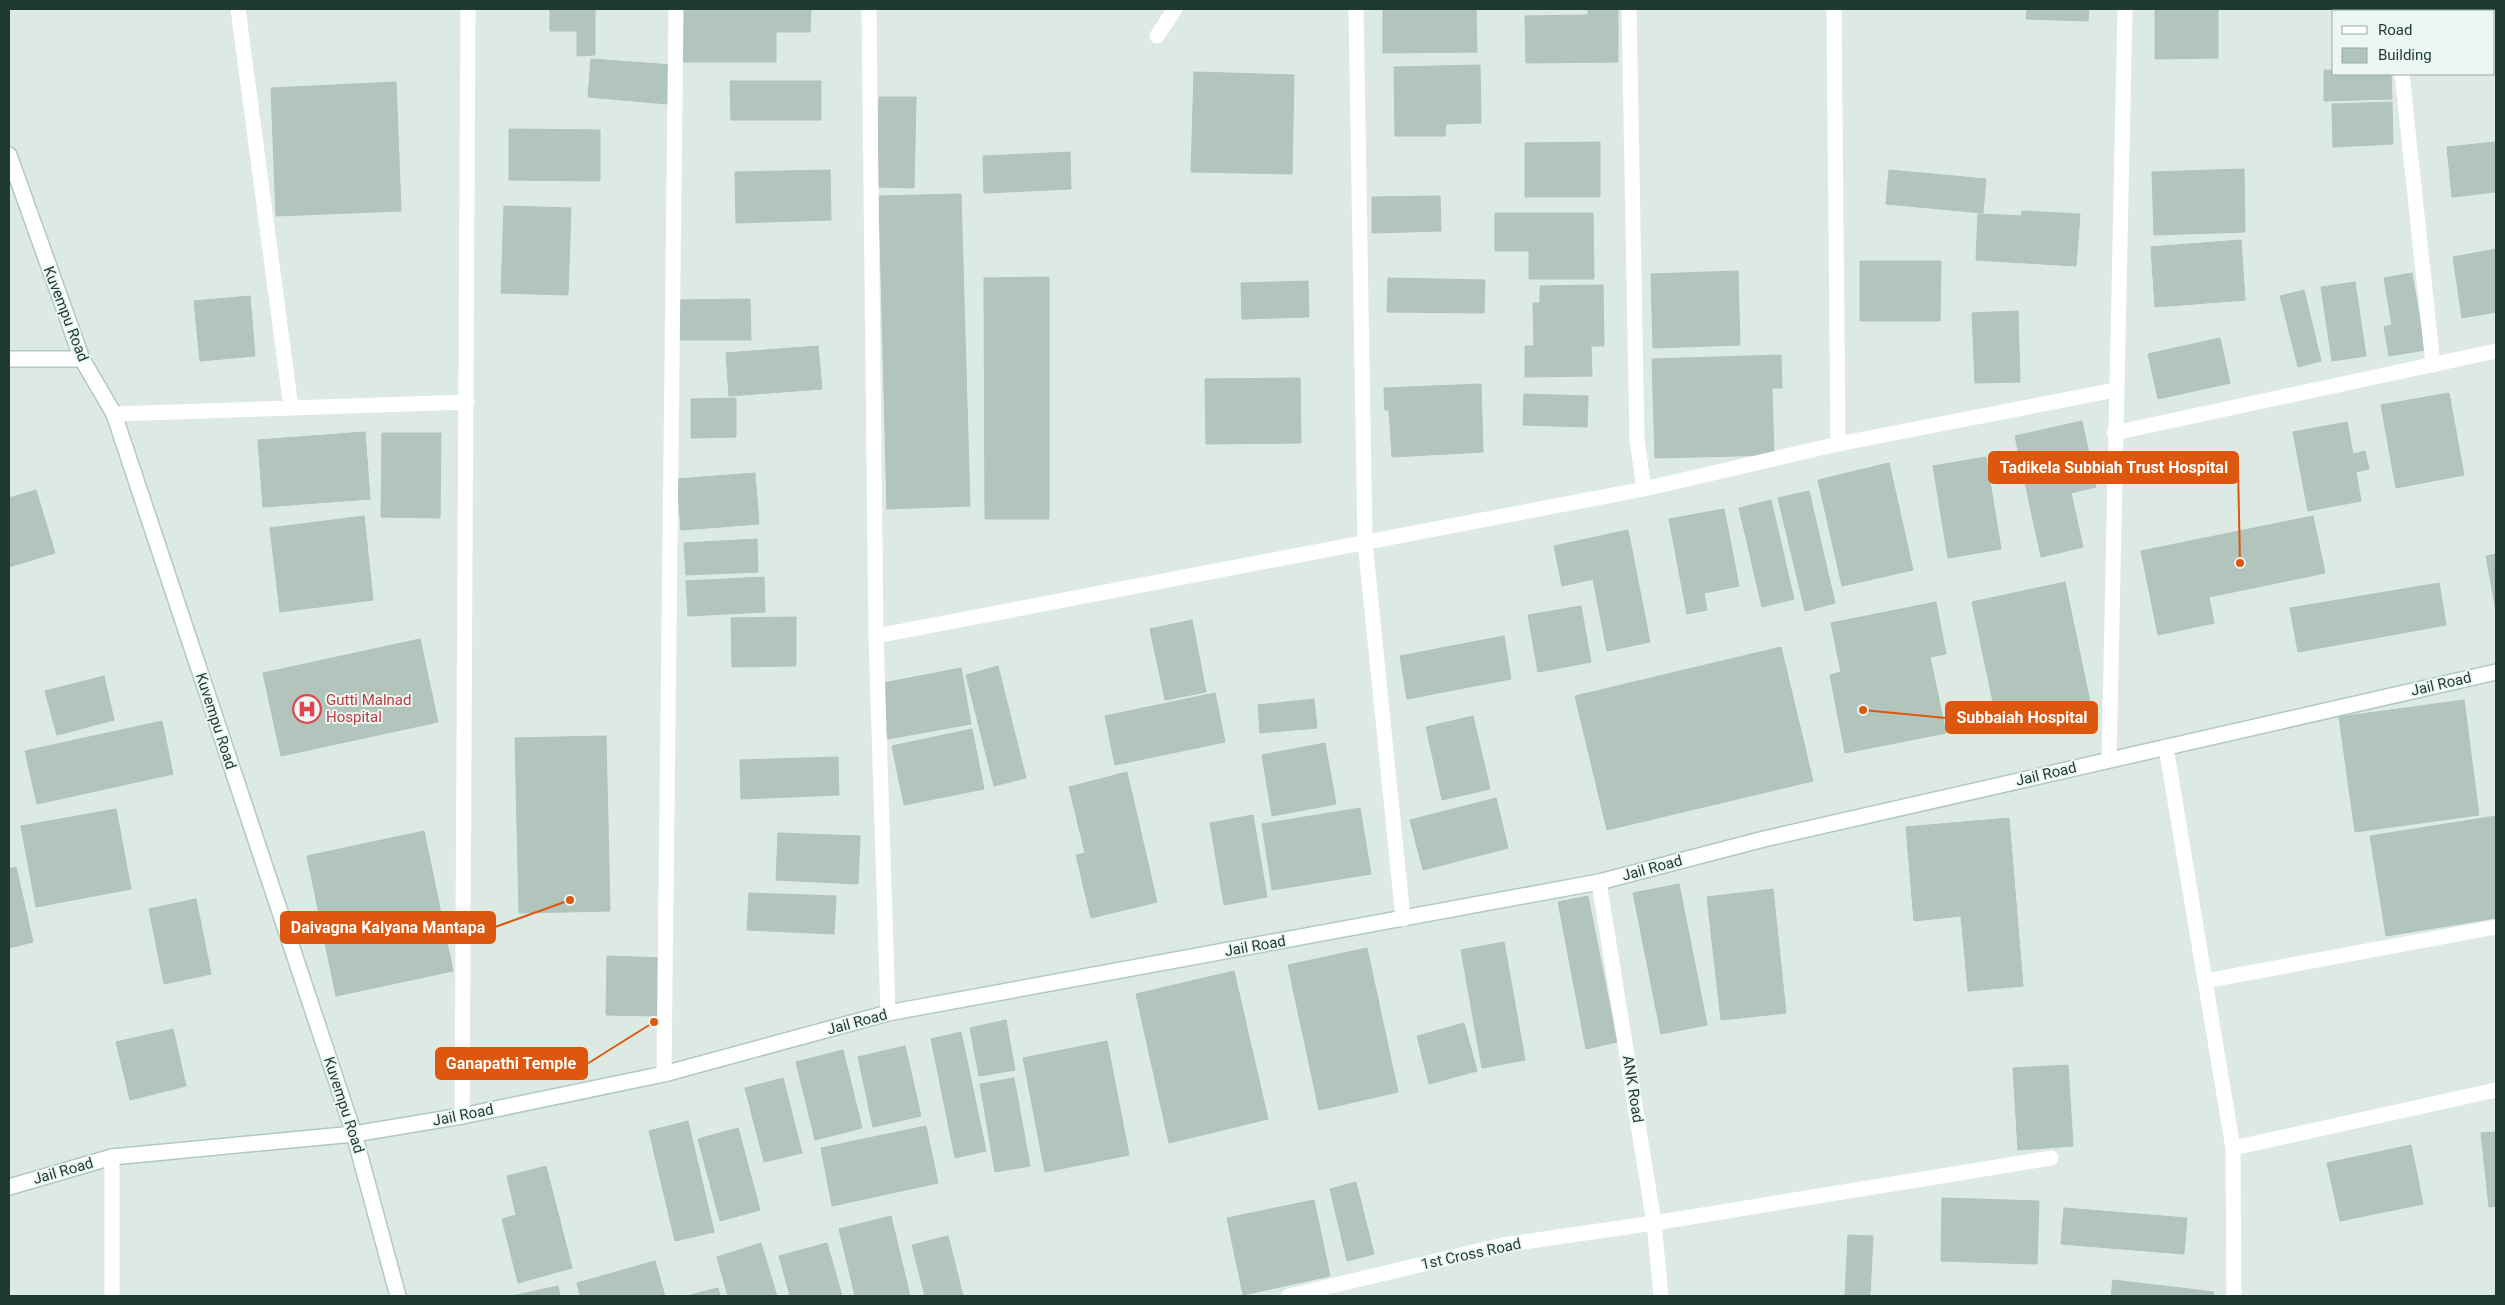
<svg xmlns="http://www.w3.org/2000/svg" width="2505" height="1305" font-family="Roboto,sans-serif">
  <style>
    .building { fill: #b2c5bc; stroke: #afc4ba }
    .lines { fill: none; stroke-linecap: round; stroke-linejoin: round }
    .secondary-casing { stroke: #afcabf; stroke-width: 18 }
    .service { stroke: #fff; stroke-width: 15 }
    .minor { stroke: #fff; stroke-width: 15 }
    .secondary { stroke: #fff; stroke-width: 15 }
    .labels { text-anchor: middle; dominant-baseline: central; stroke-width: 4; stroke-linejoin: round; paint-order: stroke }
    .street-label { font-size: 15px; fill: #1e3a30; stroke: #edf7f1 }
    .health-label { font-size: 15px; fill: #be3a42; stroke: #edf7f1; text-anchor: start }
    .leader { fill: none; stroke: #de570e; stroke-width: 2 }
    .callout-dot { fill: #de570e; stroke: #edf7f1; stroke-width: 2 }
    .callout { fill: #de570e; stroke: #de570e; stroke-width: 2 }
    .callout-label { font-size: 16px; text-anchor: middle; font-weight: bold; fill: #fff }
  </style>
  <rect width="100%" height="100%" fill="#ddeae3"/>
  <path class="building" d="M550,9H595V55L577,56V31H550Z
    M679,9H811L810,32H776V62H678Z
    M1383,9H1476L1477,52L1383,53Z
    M1588,9H1618V62L1526,63L1525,16L1588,15Z
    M2027,9H2089L2088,21L2026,19Z
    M2155,9H2218V58L2155,59Z
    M2431,9H2476V11H2431Z
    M591,59L672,65L668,104L588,97Z
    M1480,65L1481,123L1446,124L1445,136H1395L1394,67Z
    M2324,70H2334V74H2391L2392,99L2324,101Z
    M1194,72L1294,75L1292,174L1191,172Z
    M730,81H821V120H731Z
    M396,82L401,211L276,216L271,88Z
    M879,97H916L914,188L877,187Z
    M2392,102L2393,144L2333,147L2332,104Z
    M509,129L600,130V181L509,180Z
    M1600,142V197H1525V143Z
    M2496,142V192L2452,197L2447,147Z
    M1070,152L1071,189L984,193L983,156Z
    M2244,169L2245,232L2154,235L2152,172Z
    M830,170L831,220L736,223L735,172Z
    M1889,170L1986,179L1983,213L1886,204Z
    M961,194L970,506L887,509L879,196Z
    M1440,196L1441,231L1372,233V197Z
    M504,206L571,208L568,295L501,293Z
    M2022,211L2080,214L2076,266L1976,260L1978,214L2021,216Z
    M1495,213H1593L1594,279H1529V251H1495Z
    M2241,240L2245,300L2155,307L2151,247Z
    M2496,249V312L2462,318L2453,257Z
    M1860,261H1941L1940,321H1860Z
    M1738,271L1740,345L1653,348L1651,274Z
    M2412,273L2425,350L2389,356L2384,327L2392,325L2384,278Z
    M1049,277V519H985L984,278Z
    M1388,278L1485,280L1484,313L1387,312Z
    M1308,281L1309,317L1242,319L1241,283Z
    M2355,282L2366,356L2332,361L2321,287Z
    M1603,285L1604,346H1591L1592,376L1525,377V346H1534L1533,303H1540V286Z
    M2304,290L2321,361L2298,367L2280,296Z
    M250,296L255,356L200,361L194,301Z
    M750,299L751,340H677L676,300Z
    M2018,311L2020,382L1975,383L1972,313Z
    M2220,338L2230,383L2158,399L2148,354Z
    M818,346L822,389L729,396L726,353Z
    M1781,355L1782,388H1772L1774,455L1655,458L1652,359Z
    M1300,378L1301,443L1206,444L1205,379Z
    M1481,384L1483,452L1392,457L1389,410H1385L1384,388Z
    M2449,393L2464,475L2396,488L2381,405Z
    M1524,394L1588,396L1587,427L1523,425Z
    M736,398V437L691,438V399Z
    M2082,421L2096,487L2071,493L2083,547L2041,557L2015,436Z
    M2347,422L2353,454L2365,451L2369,469L2356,472L2361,501L2308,511L2293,432Z
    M365,432L370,499L263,507L258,440Z
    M382,433H441L440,518L381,517Z
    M1986,457L2001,549L1948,558L1933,466Z
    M1889,463L1913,570L1842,586L1818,480Z
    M755,473L759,524L681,530L677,479Z
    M36,490L55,553L9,567V498Z
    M1809,491L1835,603L1805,611L1778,498Z
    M1771,500L1794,599L1762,607L1739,508Z
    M1724,509L1739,586L1704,593L1707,610L1687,614L1669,519Z
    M364,516L373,600L280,612L270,528Z
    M2313,516L2325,573L2209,597L2214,623L2158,635L2141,551Z
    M1628,530L1650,642L1607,651L1593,579L1562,586L1554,546Z
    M757,539L758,572L686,575L684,543Z
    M2496,554V611L2486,556Z
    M764,577L765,612L688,616L686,581Z
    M2065,582L2090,702L1997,721L1972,602Z
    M2439,583L2446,625L2298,652L2290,608Z
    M1936,602L1946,654L1930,657L1946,733L1845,753L1830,675L1841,672L1831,623Z
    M1581,606L1591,662L1538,672L1528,615Z
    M796,617V666L732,667L731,618Z
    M1192,620L1206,692L1165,700L1150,629Z
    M1504,636L1511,679L1407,699L1400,656Z
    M420,639L438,722L281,756L263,673Z
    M1781,647L1813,781L1607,830L1575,696Z
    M998,666L1026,778L994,786L966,675Z
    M961,668L971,724L888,739L878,684Z
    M104,676L114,720L57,735L45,691Z
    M1215,693L1225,742L1115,765L1105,716Z
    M1314,699L1317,728L1260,733L1258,705Z
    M2464,700L2479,815L2355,832L2339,717Z
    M1473,716L1490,789L1442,800L1426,727Z
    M162,721L173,774L37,804L25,751Z
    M972,729L984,789L904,805L892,746Z
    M606,736L610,911L519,913L515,738Z
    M1325,743L1336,804L1272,816L1262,755Z
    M838,757L839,795L741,799L740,760Z
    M1127,772L1157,902L1091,918L1076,855L1085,853L1069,787Z
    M1496,798L1508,848L1423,870L1410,820Z
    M1360,808L1371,874L1272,890L1262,824Z
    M116,809L131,889L36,907L21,826Z
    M1253,815L1267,897L1224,905L1210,823Z
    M2496,816V918L2386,936L2370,836Z
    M2009,818L2023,986L1968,991L1961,916L1914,921L1906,827Z
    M424,831L453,971L336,996L307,856Z
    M778,833L860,836L858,884L776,880Z
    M16,867L33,942L9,948V869Z
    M1679,884L1707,1025L1661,1034L1633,893Z
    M1773,889L1786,1013L1721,1020L1707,897Z
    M749,893L836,896L834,934L747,930Z
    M1588,896L1617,1042L1586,1049L1558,902Z
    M196,899L211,974L164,984L149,909Z
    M1504,942L1525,1060L1482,1068L1461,950Z
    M1367,948L1398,1092L1319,1110L1288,965Z
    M607,956L662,958L660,1016L606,1015Z
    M1234,971L1268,1119L1169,1143L1136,994Z
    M1006,1020L1015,1070L979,1076L970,1028Z
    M1464,1023L1477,1071L1429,1084L1417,1036Z
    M173,1029L186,1086L130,1100L116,1042Z
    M961,1032L986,1151L955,1158L931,1039Z
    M1107,1041L1129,1155L1045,1172L1023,1058Z
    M905,1046L921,1116L873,1127L858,1057Z
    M843,1050L862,1128L815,1140L796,1062Z
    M2068,1065L2073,1146L2018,1150L2013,1068Z
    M783,1078L802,1153L764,1162L745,1088Z
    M1014,1078L1030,1166L995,1172L980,1084Z
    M688,1121L714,1232L675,1241L649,1131Z
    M926,1126L938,1183L832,1206L821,1148Z
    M738,1128L760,1210L720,1221L698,1139Z
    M2496,1132V1206L2489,1207L2481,1133Z
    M2411,1145L2423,1204L2340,1221L2327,1163Z
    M546,1166L572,1268L518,1283L502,1219L516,1215L507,1176Z
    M1356,1182L1374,1254L1347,1261L1330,1189Z
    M1942,1198L2039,1201L2037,1264L1941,1261Z
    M1314,1200L1330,1276L1243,1295L1227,1218Z
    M2064,1208L2187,1218L2184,1254L2061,1244Z
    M891,1216L910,1296H855L839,1229Z
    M1848,1235L1873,1236L1870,1296H1845Z
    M948,1236L963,1296H925L912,1245Z
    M761,1243L777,1296H728L717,1257Z
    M827,1243L842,1296H790L779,1256Z
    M655,1261L665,1296H580L577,1283Z
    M2113,1280L2214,1292L2213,1296H2111Z
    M558,1286L560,1296H512Z
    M718,1288L720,1296H690V1295Z"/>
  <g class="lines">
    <defs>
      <path id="secondary" d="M9,155L82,359L114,414L354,1134L398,1296
        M9,359H82
        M9,1187L112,1157L354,1134L462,1116L664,1074L888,1013L1599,882L1764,839L2496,672"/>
    </defs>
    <use href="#secondary" class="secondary-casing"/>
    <path class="service" d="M1157,36L1175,9"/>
    <path class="minor" d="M238,9L291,408
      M869,9L876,636L888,1013
      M1356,9L1365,541L1403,919
      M1629,9L1637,440L1644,489
      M2398,9V11
      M2402,74L2433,365
      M114,414L467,402
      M2114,433L2496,351
      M1838,444L2115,390
      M876,636L1644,489L1838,444L1834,9
      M2166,747L2233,1148L2496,1090
      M2109,760L2125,9
      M1599,882L1654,1223L1661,1296
      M2205,981L2496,927
      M664,1074L676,9
      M462,1116L468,9
      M2233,1148L2234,1296
      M112,1296V1157
      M1289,1296L1503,1245L1654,1223L2051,1158"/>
    <use href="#secondary" class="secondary"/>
  </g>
  <defs>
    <symbol id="hospital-ring" viewBox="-11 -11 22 22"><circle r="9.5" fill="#edf7f1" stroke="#e0444e" stroke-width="1.5"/><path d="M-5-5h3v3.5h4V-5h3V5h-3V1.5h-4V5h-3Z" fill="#e0444e"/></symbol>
  </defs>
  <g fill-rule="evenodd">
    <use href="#hospital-ring" x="291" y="693" width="32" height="32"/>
  </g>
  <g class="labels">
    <g class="street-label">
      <text transform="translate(66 314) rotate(69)">Kuvempu Road</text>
      <text transform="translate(2441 684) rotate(-13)">Jail Road</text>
      <text transform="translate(216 721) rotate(72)">Kuvempu Road</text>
      <text transform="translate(2046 774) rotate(-13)">Jail Road</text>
      <text transform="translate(1652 868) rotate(-15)">Jail Road</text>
      <text transform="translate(1255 946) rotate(-10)">Jail Road</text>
      <text transform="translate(857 1022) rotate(-15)">Jail Road</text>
      <text transform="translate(1633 1089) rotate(81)">ANK Road</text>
      <text transform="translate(344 1105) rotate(72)">Kuvempu Road</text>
      <text transform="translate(463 1115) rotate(-11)">Jail Road</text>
      <text transform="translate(63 1171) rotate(-16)">Jail Road</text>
      <text transform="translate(1471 1254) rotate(-12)">1st Cross Road</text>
    </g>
    <g class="health-label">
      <text x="326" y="700">Gutti Malnad<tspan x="326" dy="17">Hospital</tspan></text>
    </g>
  </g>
  <path class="leader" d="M2240 563L2238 467M1863 710L1946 718M570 900L495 927M654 1022L587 1064"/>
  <g class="callout-dot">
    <circle cx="2240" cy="563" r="5"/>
    <circle cx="1863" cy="710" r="5"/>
    <circle cx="570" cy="900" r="5"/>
    <circle cx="654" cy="1022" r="5"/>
  </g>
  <g class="callout">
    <rect x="1989" y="452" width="249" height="31" rx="5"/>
    <rect x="1946" y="702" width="151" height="31" rx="5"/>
    <rect x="281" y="912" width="214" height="31" rx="5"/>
    <rect x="436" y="1048" width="151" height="31" rx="5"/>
  </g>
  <g class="callout-label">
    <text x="2114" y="473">Tadikela Subbiah Trust Hospital</text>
    <text x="2022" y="723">Subbaiah Hospital</text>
    <text x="388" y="933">Daivagna Kalyana Mantapa</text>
    <text x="511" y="1069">Ganapathi Temple</text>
  </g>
  <rect width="2505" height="1305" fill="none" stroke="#1e3a30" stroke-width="20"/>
  <rect x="2332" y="10" width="162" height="65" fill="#edf7f1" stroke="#9aaba4"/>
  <rect x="2342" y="26" width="25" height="8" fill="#ffffff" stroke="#9aaba4"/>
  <text x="2378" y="35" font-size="15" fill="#1e3a30">Road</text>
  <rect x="2342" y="48" width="25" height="15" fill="#b2c5bc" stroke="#9aaba4"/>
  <text x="2378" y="60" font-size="15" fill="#1e3a30">Building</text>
</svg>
